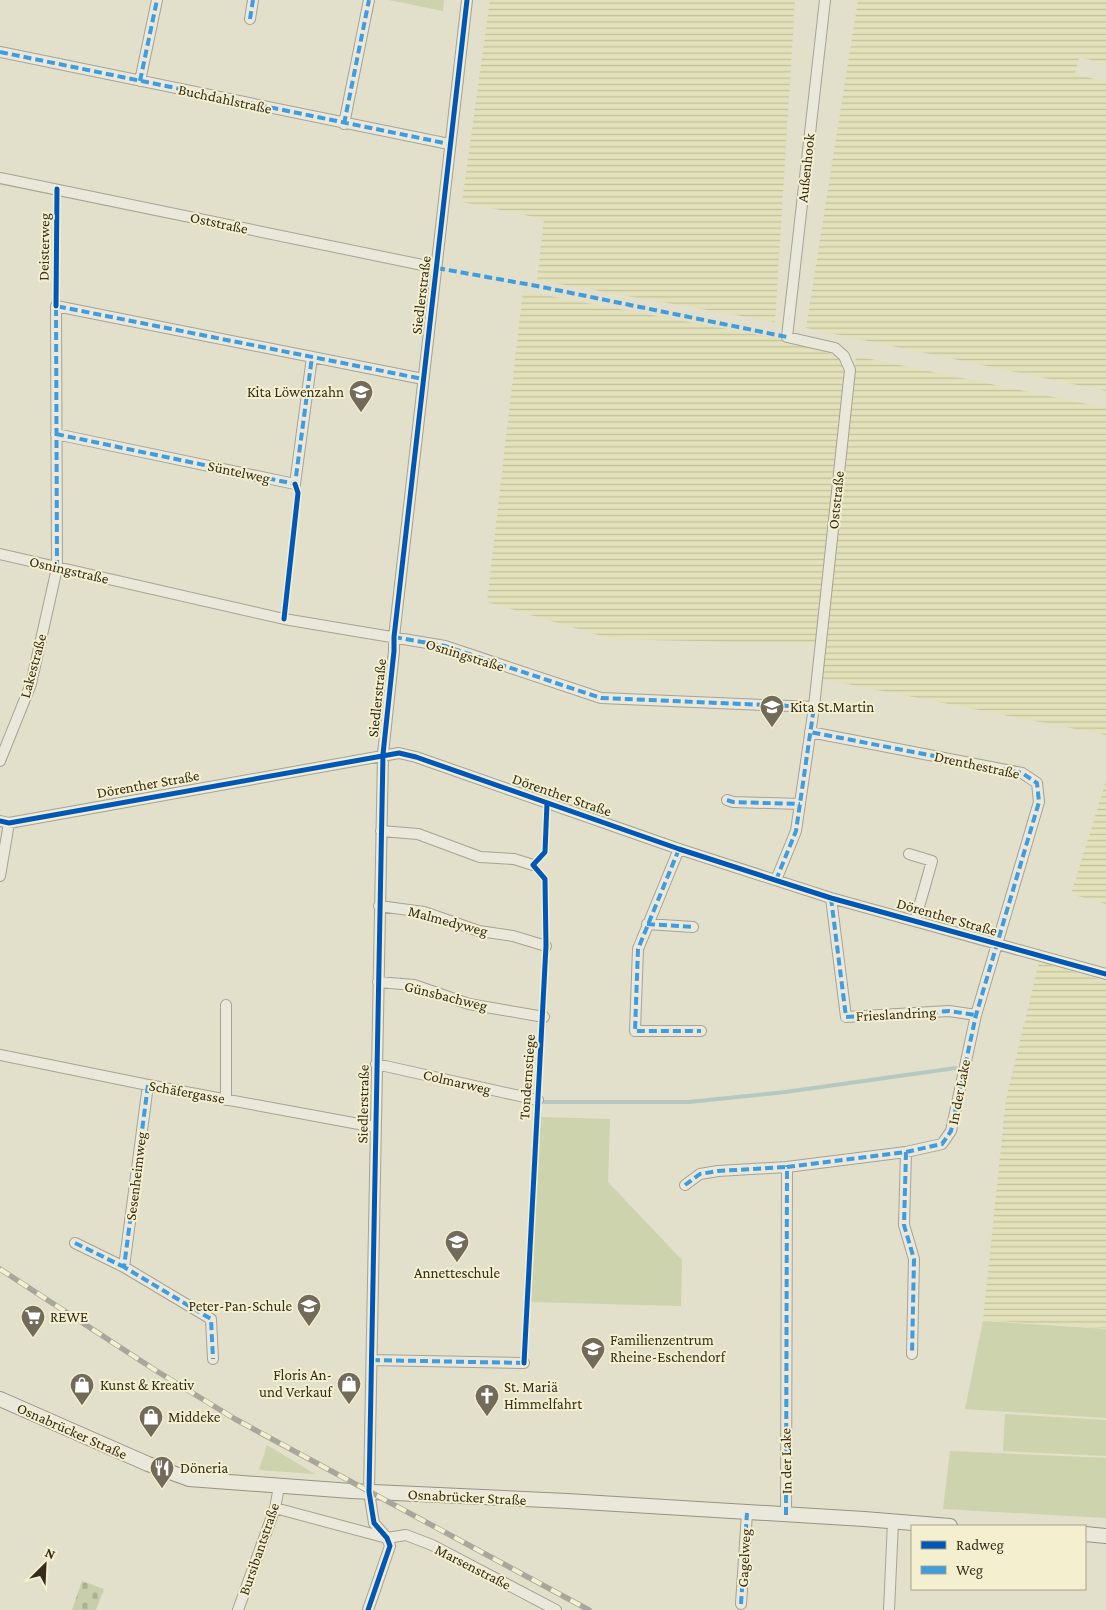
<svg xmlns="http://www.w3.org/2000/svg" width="1106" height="1610" font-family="'Crimson Pro',serif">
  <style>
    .farmland { fill: url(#farmland-rules) }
    .green { fill: #cdd3ac }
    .cemetery { fill: url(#cemetery-stones) }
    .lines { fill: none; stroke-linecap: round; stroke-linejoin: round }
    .stream { stroke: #b5c9c0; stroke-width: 4 }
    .street-casing { stroke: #a7a294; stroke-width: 12 }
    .secondary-casing { stroke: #979283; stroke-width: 16 }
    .street { stroke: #eae8db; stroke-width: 10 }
    .secondary { stroke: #eae8db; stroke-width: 14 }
    .rail-casing { stroke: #a9a79c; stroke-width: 5.5 }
    .rail { stroke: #f4f0cf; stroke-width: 4; stroke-dasharray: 11; stroke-linecap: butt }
    .quiet { stroke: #3e9cdf; stroke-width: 4; stroke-dasharray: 8 4; stroke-linecap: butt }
    .cycleway-casing { stroke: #f4f0cf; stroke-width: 8 }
    .cycleway { stroke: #0057b8; stroke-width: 5 }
    .labels { text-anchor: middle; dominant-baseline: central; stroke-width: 4; stroke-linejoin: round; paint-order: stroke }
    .street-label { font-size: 15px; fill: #352c1c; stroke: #f4f0cf }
    .poi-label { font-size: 15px; fill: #352c1c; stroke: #f4f0cf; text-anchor: start }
  </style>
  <defs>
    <pattern id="farmland-rules" width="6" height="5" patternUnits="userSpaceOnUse" patternTransform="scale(1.25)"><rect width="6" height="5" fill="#e2e1ba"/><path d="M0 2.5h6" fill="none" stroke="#c2c19f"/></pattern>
    <pattern id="cemetery-stones" width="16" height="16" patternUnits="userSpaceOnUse" patternTransform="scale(1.25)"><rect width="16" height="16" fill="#c8cdac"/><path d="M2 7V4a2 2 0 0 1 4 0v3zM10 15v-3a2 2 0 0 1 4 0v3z" fill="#acb093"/></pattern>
  </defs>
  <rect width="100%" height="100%" fill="#e2dfca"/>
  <path class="farmland" d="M490,0H795L775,322L537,280L544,219L462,202Z
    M858,0H1106V64L1079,57L1075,74L1106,82V391L806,328Z
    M523,291L791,341L837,356L846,372L815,644L612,639L487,602Z
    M856,356L1106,408V735L822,679Z
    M1106,781V904L1071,894Z
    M1039,962L1106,981V1328L983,1320L1006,1099Z"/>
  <path class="green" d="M389,0H444L443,11Z
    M540,1117L610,1119L608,1182L682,1260L681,1306L530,1302Z
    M983,1321L1106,1329V1418L965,1409Z
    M1005,1414L1106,1420V1456L1003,1451Z
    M267,1445L315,1474L259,1470Z
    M950,1451L1106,1458V1518L943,1509Z"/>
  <path class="cemetery" d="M82,1581L104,1589L96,1610H72Z"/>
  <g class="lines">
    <path class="stream" d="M545,1102H689L785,1092L956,1068"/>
    <defs>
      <path id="street" d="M250,19L253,0
        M0,52L449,144
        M140,81L157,0
        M344,124L369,0
        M0,178L437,268
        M56,434L295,484L312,357
        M0,554L284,619L445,646L601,698L814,707
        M0,761L31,684L57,568L56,306L423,379
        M727,800L733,802L800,804
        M0,821L9,823L399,753L416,757L679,849L831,898L1106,974
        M381,831L418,834L480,857L514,859L533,865
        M679,849L638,949L635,1031H701
        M909,854L932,861L915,921
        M0,876L9,823
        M776,880L796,831L814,707L850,370L844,356L835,348L787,337L825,0
        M831,898L846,1017L949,1011L976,1015
        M379,906L424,912L479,931L513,936L546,946
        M647,924L693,927
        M378,982L414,985L469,1004L544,1017
        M0,1055L148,1085L375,1127
        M376,1064L538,1100
        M148,1085L124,1267L211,1319L213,1359
        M226,1100V1005
        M906,1152L904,1225L914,1259L912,1354
        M685,1185L700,1174L718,1171L787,1167
        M75,1243L124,1267
        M372,1360L524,1363
        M275,1508L387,1538L406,1535L432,1545L556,1610
        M786,1515L787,1167L906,1152L942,1144L951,1131L976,1015L1039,802L1037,783L1022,773L810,732
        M741,1604L747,1513
        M238,1610L275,1508L279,1487
        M368,1610L390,1546L387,1538L374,1523L369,1492L383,754L394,651V637L467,0
        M889,1610L893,1522"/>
      <path id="secondary" d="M0,1399L148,1464L189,1479L351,1491L567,1501L864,1519L950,1526
        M1085,1534L1106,1536"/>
    </defs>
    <use href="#street" class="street-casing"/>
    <use href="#secondary" class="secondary-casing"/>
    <use href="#street" class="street"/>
    <use href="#secondary" class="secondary"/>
    <defs>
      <path id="rail" d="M0,1269L155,1370L235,1419L589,1610"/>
    </defs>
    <use href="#rail" class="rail-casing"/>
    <use href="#rail" class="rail"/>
    <path class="quiet" d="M250,19L253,0
      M0,52L449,144
      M140,81L157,0
      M344,124L369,0
      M437,268L537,286L787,337
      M56,434L295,484L312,357
      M57,568L56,306L423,379
      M394,637L445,646L601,698L814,707L796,831L776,880
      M727,800L733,802L800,804
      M679,849L638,949L635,1031H701
      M831,898L846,1017L949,1011L976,1015
      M647,924L693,927
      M148,1085L124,1267L211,1319L213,1359
      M906,1152L904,1225L914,1259L912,1354
      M685,1185L700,1174L718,1171L787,1167
      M75,1243L124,1267
      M372,1360L524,1363
      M786,1515L787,1167L906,1152L942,1144L951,1131L976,1015L1039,802L1037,783L1022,773L810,732
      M741,1604L747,1513"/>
    <defs>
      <path id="cycleway" d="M56,306L57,189
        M284,619L298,493L295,484
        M0,821L9,823L399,753L416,757L679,849L831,898L1106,974
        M524,1363L546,946L545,879L533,865L545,852L547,803
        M368,1610L390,1546L387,1538L374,1523L369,1492L383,754L394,651V637L467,0"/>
    </defs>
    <use href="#cycleway" class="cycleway-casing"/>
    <use href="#cycleway" class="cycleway"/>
  </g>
  <defs>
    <symbol id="school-pin" viewBox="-11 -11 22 30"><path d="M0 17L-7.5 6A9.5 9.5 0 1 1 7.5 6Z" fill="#726b59" stroke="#f4f0cf"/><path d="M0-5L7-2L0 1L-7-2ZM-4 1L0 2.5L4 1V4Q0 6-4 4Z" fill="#fff"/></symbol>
    <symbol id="supermarket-pin" viewBox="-11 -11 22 30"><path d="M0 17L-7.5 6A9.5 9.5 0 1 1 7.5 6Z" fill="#726b59" stroke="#f4f0cf"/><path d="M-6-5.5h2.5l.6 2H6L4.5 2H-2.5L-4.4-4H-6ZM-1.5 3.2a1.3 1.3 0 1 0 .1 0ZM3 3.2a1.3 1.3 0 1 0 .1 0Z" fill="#fff"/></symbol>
    <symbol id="shop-pin" viewBox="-11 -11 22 30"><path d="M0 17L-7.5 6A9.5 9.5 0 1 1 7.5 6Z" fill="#726b59" stroke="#f4f0cf"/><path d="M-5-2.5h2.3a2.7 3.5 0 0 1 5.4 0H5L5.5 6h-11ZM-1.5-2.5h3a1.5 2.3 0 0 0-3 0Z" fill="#fff"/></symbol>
    <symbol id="church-pin" viewBox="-11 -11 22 30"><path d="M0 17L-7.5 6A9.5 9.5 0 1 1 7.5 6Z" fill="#726b59" stroke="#f4f0cf"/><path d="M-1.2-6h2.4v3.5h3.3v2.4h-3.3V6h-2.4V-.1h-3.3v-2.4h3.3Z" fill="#fff"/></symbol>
    <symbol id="restaurant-pin" viewBox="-11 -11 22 30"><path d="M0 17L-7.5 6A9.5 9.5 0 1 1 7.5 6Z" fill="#726b59" stroke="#f4f0cf"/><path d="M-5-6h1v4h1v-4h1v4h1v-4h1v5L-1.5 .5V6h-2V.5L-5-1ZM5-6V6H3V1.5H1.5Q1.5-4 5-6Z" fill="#fff"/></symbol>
  </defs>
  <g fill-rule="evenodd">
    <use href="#school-pin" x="347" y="378" width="28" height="38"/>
    <use href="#school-pin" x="758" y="693" width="28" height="38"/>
    <use href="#school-pin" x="443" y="1228" width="28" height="38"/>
    <use href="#school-pin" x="295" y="1292" width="28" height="38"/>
    <use href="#supermarket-pin" x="19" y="1303" width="28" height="38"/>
    <use href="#school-pin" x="579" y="1335" width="28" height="38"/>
    <use href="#shop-pin" x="335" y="1370" width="28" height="38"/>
    <use href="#shop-pin" x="68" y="1371" width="28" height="38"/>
    <use href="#church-pin" x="473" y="1382" width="28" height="38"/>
    <use href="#shop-pin" x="137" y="1403" width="28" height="38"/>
    <use href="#restaurant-pin" x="148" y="1454" width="28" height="38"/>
  </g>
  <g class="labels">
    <g class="street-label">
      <text transform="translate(225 99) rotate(12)">Buchdahlstraße</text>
      <text transform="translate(806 168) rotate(-84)">Außenhook</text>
      <text transform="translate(219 223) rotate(12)">Oststraße</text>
      <text transform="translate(44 247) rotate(-89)">Deisterweg</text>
      <text transform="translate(421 295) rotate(-83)">Siedlerstraße</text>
      <text transform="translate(239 472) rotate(12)">Süntelweg</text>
      <text transform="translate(836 500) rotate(-84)">Oststraße</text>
      <text transform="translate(69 570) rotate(13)">Osningstraße</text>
      <text transform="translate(465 655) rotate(17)">Osningstraße</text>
      <text transform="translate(33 666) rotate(-75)">Lakestraße</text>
      <text transform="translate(377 698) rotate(-84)">Siedlerstraße</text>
      <text transform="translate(977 765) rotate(12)">Drenthestraße</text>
      <text transform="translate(148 784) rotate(-10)">Dörenther Straße</text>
      <text transform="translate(562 795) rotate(19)">Dörenther Straße</text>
      <text transform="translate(947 917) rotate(16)">Dörenther Straße</text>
      <text transform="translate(448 921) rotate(15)">Malmedyweg</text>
      <text transform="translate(446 996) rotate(14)">Günsbachweg</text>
      <text transform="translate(896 1014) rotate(-3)">Frieslandring</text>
      <text transform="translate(527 1077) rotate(-86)">Tondernstiege</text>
      <text transform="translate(457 1082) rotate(13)">Colmarweg</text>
      <text transform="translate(187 1092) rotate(10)">Schäfergasse</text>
      <text transform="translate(959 1092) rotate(-79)">In der Lake</text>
      <text transform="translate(363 1104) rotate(-89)">Siedlerstraße</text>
      <text transform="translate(136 1176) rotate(-83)">Sesenheimweg</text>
      <text transform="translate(72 1431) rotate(24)">Osnabrücker Straße</text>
      <text transform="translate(786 1461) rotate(-91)">In der Lake</text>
      <text transform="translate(467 1497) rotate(3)">Osnabrücker Straße</text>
      <text transform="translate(259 1549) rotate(-71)">Bursibantstraße</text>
      <text transform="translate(744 1558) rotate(-87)">Gagelweg</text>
      <text transform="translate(473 1567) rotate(27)">Marsenstraße</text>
    </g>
    <g class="poi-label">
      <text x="344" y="392" text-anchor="end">Kita Löwenzahn</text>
      <text x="790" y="707">Kita St.Martin</text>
      <text x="457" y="1273" text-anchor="middle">Annetteschule</text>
      <text x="292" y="1306" text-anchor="end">Peter-Pan-Schule</text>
      <text x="50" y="1317">REWE</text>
      <text x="610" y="1340">Familienzentrum<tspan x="610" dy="17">Rheine-Eschendorf</tspan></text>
      <text x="332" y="1375" text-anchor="end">Floris An-<tspan x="332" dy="17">und Verkauf</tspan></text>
      <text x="100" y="1385">Kunst &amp; Kreativ</text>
      <text x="504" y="1387">St. Mariä<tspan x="504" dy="17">Himmelfahrt</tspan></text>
      <text x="168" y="1417">Middeke</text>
      <text x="180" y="1468">Döneria</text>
    </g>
  </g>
  <rect x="911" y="1525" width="175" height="65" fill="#f4f0cf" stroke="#a8a287"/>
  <rect x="921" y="1541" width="25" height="8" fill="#0057b8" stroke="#a8a287"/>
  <text x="956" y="1550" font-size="15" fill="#352c1c">Radweg</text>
  <rect x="921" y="1566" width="25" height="8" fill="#3e9cdf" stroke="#a8a287"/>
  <text x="956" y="1575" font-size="15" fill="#352c1c">Weg</text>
  <g transform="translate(45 1565) rotate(24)" stroke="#f4f0cf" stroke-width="4" paint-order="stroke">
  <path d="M0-4L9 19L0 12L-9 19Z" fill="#352c1c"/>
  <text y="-8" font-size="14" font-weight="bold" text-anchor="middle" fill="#352c1c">N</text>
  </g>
</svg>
